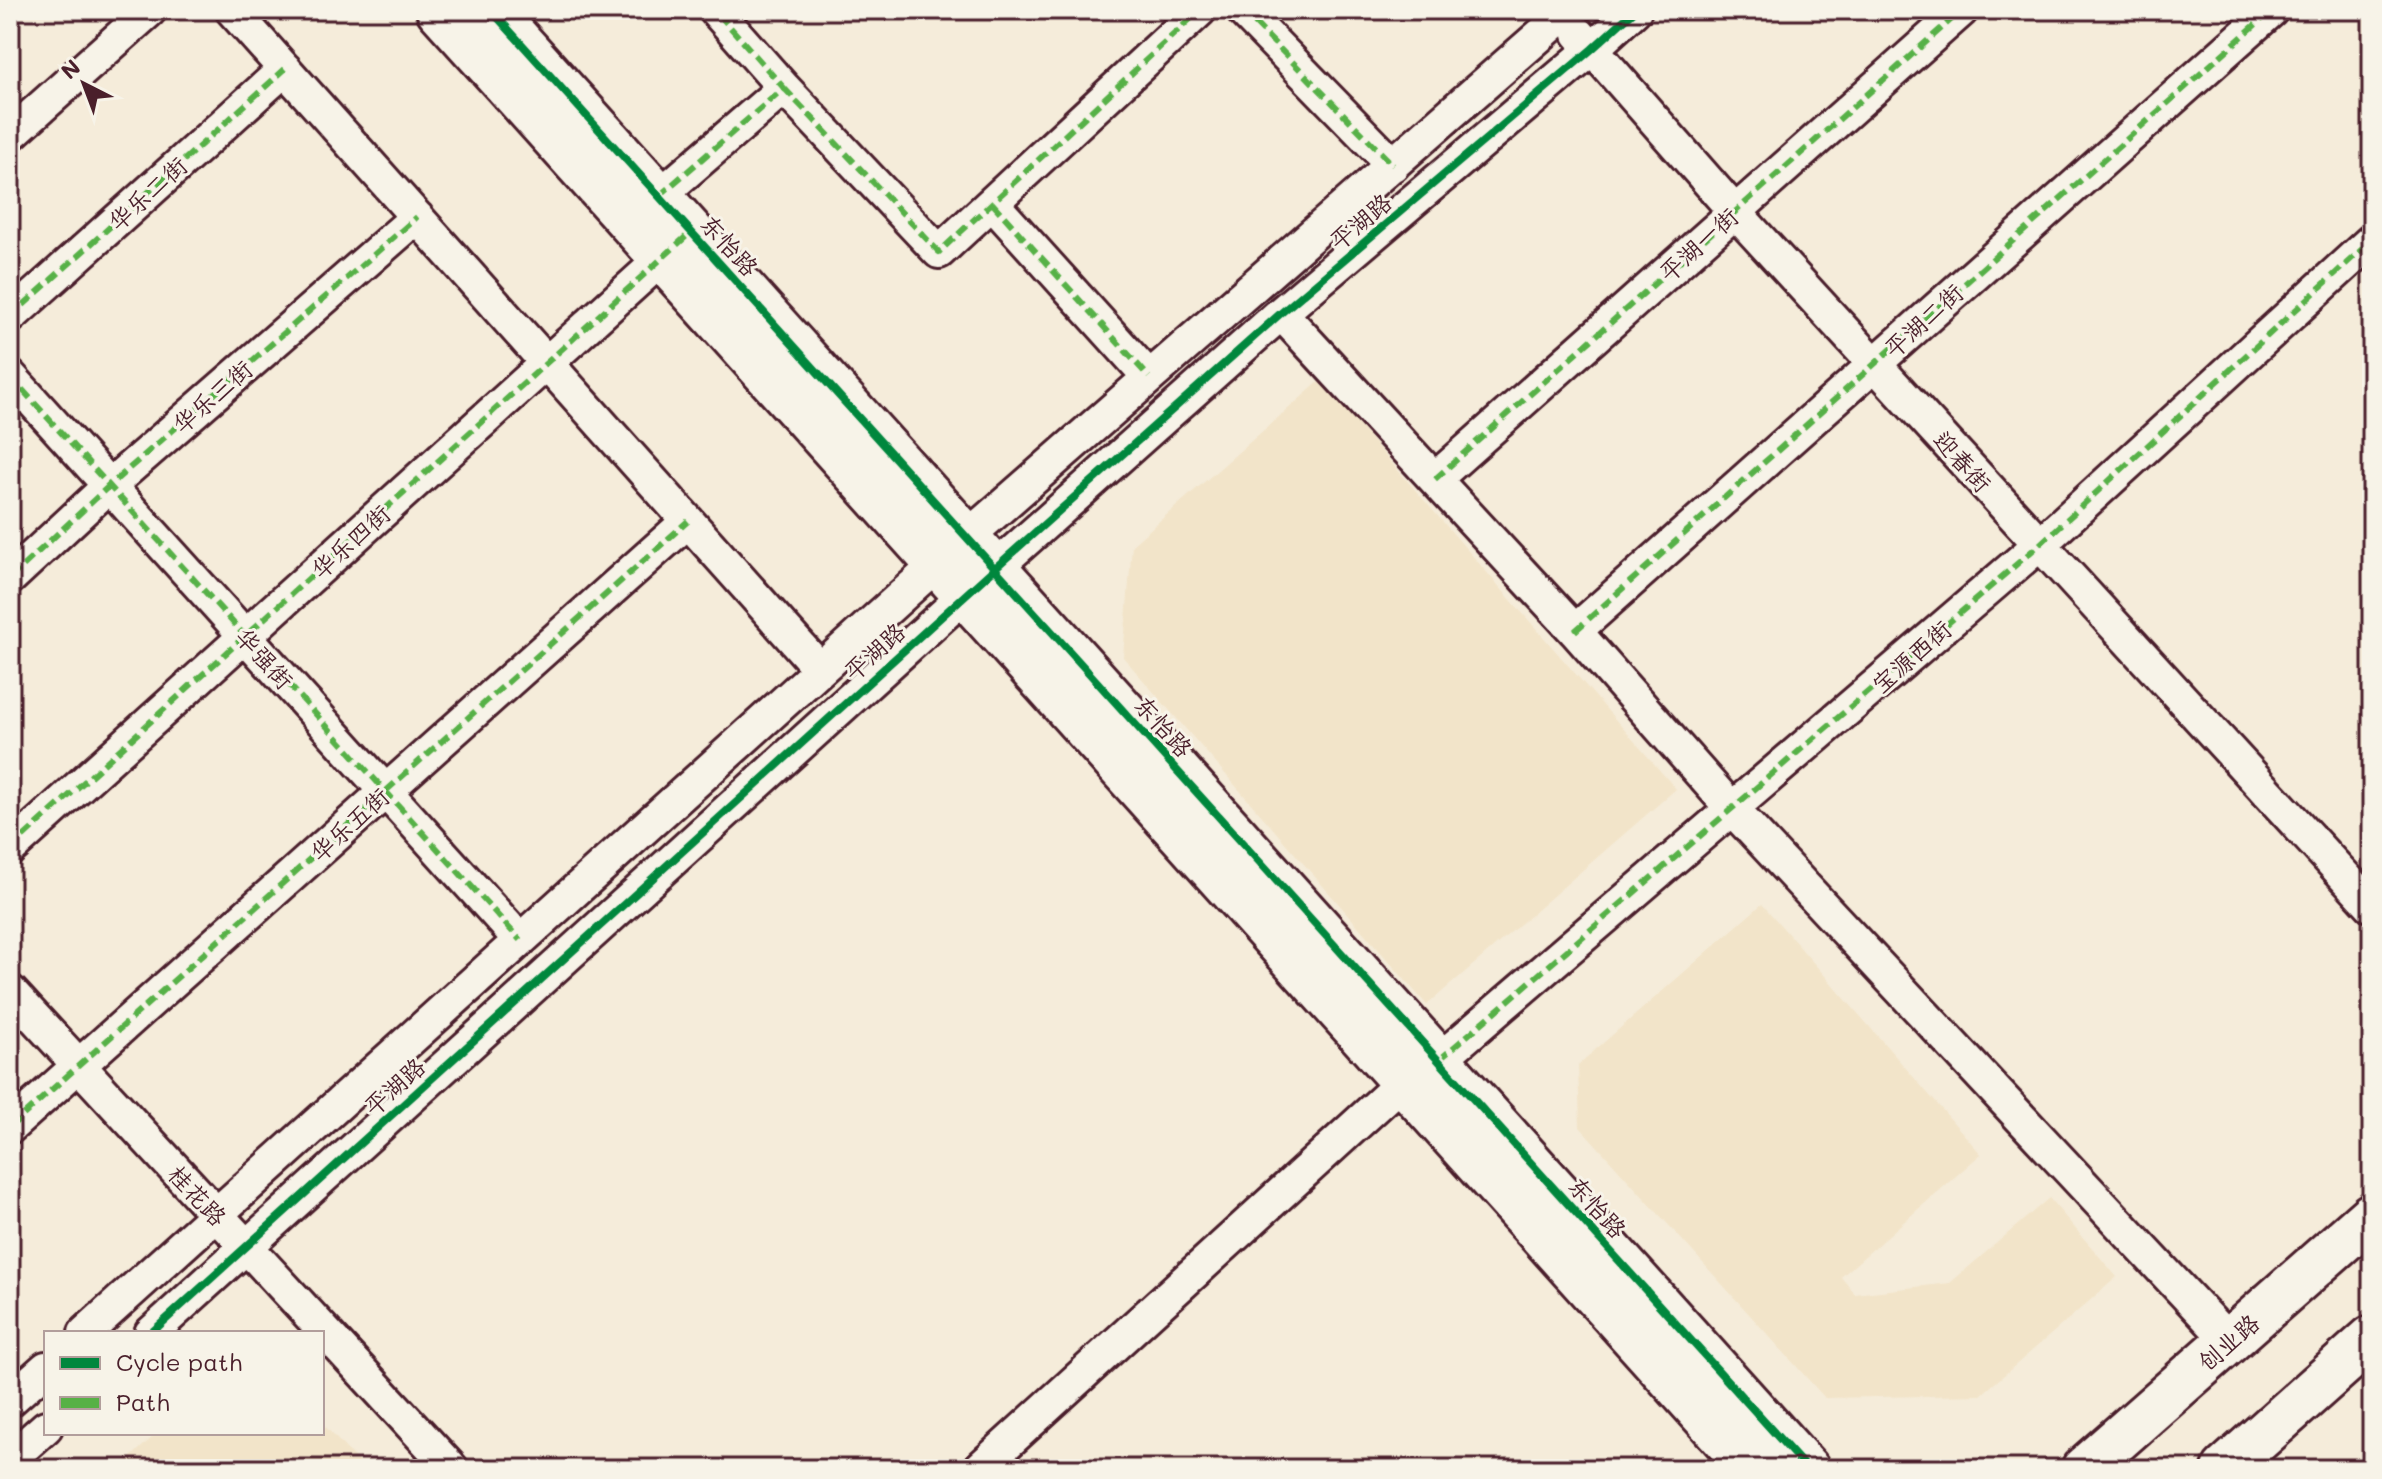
<svg xmlns="http://www.w3.org/2000/svg" width="2382" height="1479" font-family="Mali,'LXGW WenKai TC',sans-serif">
  <style>
    .built { fill: #f2e4c9 }
    .lines { fill: none; stroke-linecap: round; stroke-linejoin: round }
    .street-casing { stroke: #4a1f2b; stroke-width: 38 }
    .secondary-casing { stroke: #4a1f2b; stroke-width: 50 }
    .street { stroke: #f7f3e8; stroke-width: 32 }
    .secondary { stroke: #f7f3e8; stroke-width: 44 }
    .quiet { stroke: #57b146; stroke-width: 6; stroke-dasharray: 12 6; stroke-linecap: butt }
    .cycleway-casing { stroke: #f7f3e8; stroke-width: 13 }
    .cycleway { stroke: #00873e; stroke-width: 8 }
    .labels { text-anchor: middle; dominant-baseline: central; stroke-width: 6; stroke-linejoin: round; paint-order: stroke }
    .street-label { font-size: 24px; fill: #4a1f2b; stroke: #f7f3e8 }
  </style>
  <rect width="100%" height="100%" fill="#f5ecda"/>
  <filter id="ink" filterUnits="userSpaceOnUse"><feTurbulence type="fractalNoise" baseFrequency=".0125" numOctaves="2"/><feDisplacementMap in="SourceGraphic" scale="16" xChannelSelector="R" yChannelSelector="G"/><feConvolveMatrix kernelMatrix="1 2 1 2 8 2 1 2 1" color-interpolation-filters="sRGB"/></filter>
  <g filter="url(#ink)">
    <path class="built" d="M1320,381L1676,789L1427,1005L1123,657L1132,545Z
      M1762,904L1981,1154L1841,1277L1855,1294L1950,1283L2049,1198L2117,1277L1981,1395L1825,1398L1580,1127L1578,1065Z
      M322,1423L365,1469H118L157,1433H322Z"/>
    <g class="lines">
      <defs>
        <path id="street" d="M232,10L820,669
          M1242,10L1393,165
          M1579,34L1735,212L2372,906
          M784,88L939,252L1200,10
          M10,135L150,10
          M659,196L784,88L715,10
          M992,203L1149,377
          M1281,313L1575,631L1733,810L2229,1341
          M10,317L285,69
          M10,376L520,940
          M1435,479L1962,10
          M10,578L109,486L417,217
          M1575,631L2272,10
          M10,849L677,245
          M10,991L452,1469
          M1439,1060L2039,545L2372,240
          M10,1127L688,521
          M85,1333L967,537L1569,10
          M151,1333L995,568L1281,313L1592,49L1635,10
          M10,1400L46,1368
          M10,1459L46,1427
          M979,1469L1404,1081"/>
        <path id="secondary" d="M439,10L1752,1469
          M491,10L1807,1469
          M2084,1469L2372,1215
          M2225,1469L2372,1338"/>
      </defs>
      <use href="#street" class="street-casing"/>
      <use href="#secondary" class="secondary-casing"/>
      <use href="#street" class="street"/>
      <use href="#secondary" class="secondary"/>
      <path class="quiet" d="M1242,10L1393,165
        M784,88L939,252L1200,10
        M659,196L784,88L715,10
        M992,203L1149,377
        M10,317L285,69
        M10,376L520,940
        M1435,479L1962,10
        M10,578L109,486L417,217
        M1575,631L2272,10
        M10,849L691,232
        M1439,1060L2039,545L2372,240
        M10,1127L688,521"/>
      <defs>
        <path id="cycleway" d="M491,10L1807,1469
          M151,1333L995,568L1281,313L1592,49L1635,10"/>
      </defs>
      <use href="#cycleway" class="cycleway-casing"/>
      <use href="#cycleway" class="cycleway"/>
    </g>
  </g>
  <g class="labels">
    <g class="street-label">
      <text transform="translate(147 193) rotate(-42)">华乐二街</text>
      <text transform="translate(1360 221) rotate(-40)">平湖路</text>
      <text transform="translate(1698 244) rotate(-42)">平湖一街</text>
      <text transform="translate(730 245) rotate(48)">东怡路</text>
      <text transform="translate(1923 320) rotate(-42)">平湖二街</text>
      <text transform="translate(212 396) rotate(-41)">华乐三街</text>
      <text transform="translate(1963 461) rotate(48)">迎春街</text>
      <text transform="translate(350 541) rotate(-42)">华乐四街</text>
      <text transform="translate(874 651) rotate(-42)">平湖路</text>
      <text transform="translate(1911 656) rotate(-41)">宝源西街</text>
      <text transform="translate(265 658) rotate(48)">华强街</text>
      <text transform="translate(1164 726) rotate(48)">东怡路</text>
      <text transform="translate(349 824) rotate(-42)">华乐五街</text>
      <text transform="translate(394 1086) rotate(-42)">平湖路</text>
      <text transform="translate(198 1195) rotate(47)">桂花路</text>
      <text transform="translate(1598 1207) rotate(48)">东怡路</text>
      <text transform="translate(2228 1342) rotate(-41)">创业路</text>
    </g>
  </g>
  <rect width="2382" height="1479" fill="none" stroke="#f7f3e8" stroke-width="40"/>
  <rect x="20" y="20" width="2342" height="1439" fill="none" stroke="#4a1f2b" stroke-width="3" filter="url(#ink)"/>
  <rect x="44" y="1331" width="280" height="104" fill="#f7f3e8" stroke="#b29e9c" stroke-width="2"/>
  <rect x="60" y="1357" width="40" height="12" fill="#00873e" stroke="#b29e9c" stroke-width="2"/>
  <text x="116" y="1371" font-size="24" fill="#4a1f2b">Cycle path</text>
  <rect x="60" y="1397" width="40" height="12" fill="#57b146" stroke="#b29e9c" stroke-width="2"/>
  <text x="116" y="1411" font-size="24" fill="#4a1f2b">Path</text>
  <g transform="translate(84 84) rotate(318)" stroke="#f7f3e8" stroke-width="6" paint-order="stroke">
  <path d="M0-6L14 30L0 20L-14 30Z" fill="#4a1f2b"/>
  <text y="-12" font-size="22" font-weight="bold" text-anchor="middle" fill="#4a1f2b">N</text>
  </g>
</svg>
